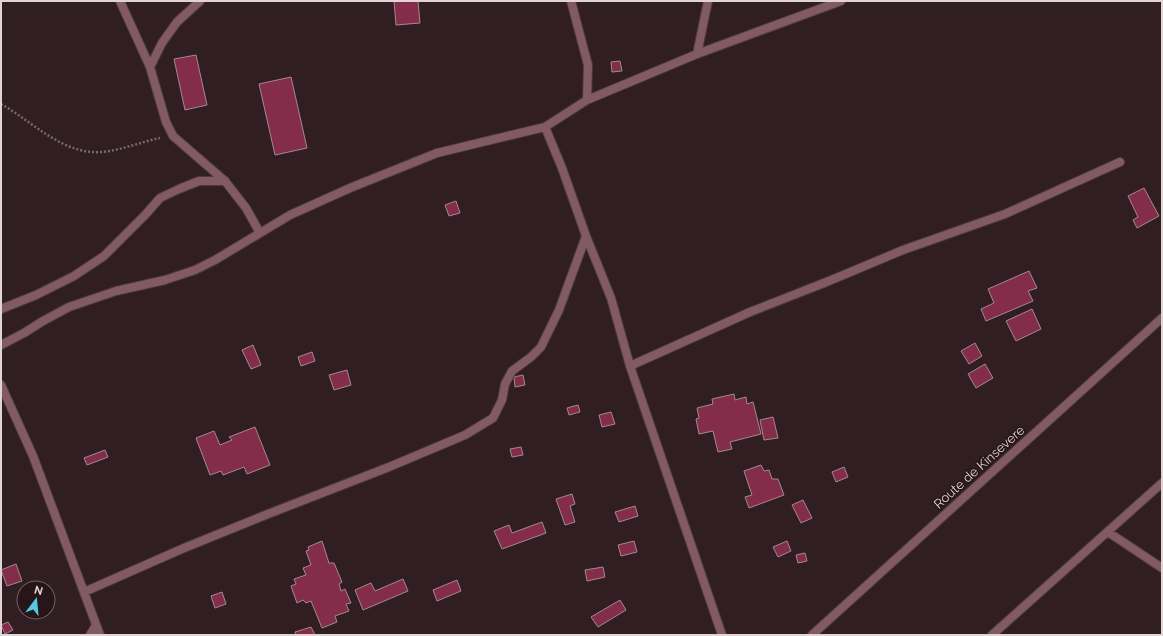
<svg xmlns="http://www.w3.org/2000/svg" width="1163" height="636" font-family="Raleway,sans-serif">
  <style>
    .building { fill: #842d4a; stroke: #a28a8f }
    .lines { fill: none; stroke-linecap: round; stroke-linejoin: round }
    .lane-casing { stroke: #4d3b40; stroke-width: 10 }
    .street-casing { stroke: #4d3b40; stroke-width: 10 }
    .path { stroke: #79686c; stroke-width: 2.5; stroke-dasharray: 2 2; stroke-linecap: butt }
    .lane { stroke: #825a64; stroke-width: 8 }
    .street { stroke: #825a64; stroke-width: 8 }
    .labels { text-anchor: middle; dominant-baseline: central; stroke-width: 3; stroke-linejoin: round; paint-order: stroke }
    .street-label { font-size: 13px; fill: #e1d4d6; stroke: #261519 }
  </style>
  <rect width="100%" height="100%" fill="#311e23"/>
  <path class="building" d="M394,1H418L420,23L396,25Z
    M196,55L207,105L185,110L174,59Z
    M620,61L622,71L612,72L611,62Z
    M291,77L307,148L275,155L259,84Z
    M1144,188L1159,216L1137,228L1133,220L1138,217L1128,196Z
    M456,201L460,213L449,216L445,205Z
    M1029,271L1037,288L1028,291L1033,301L986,321L981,309L994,303L988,289Z
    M1032,309L1041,329L1016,341L1006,321Z
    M975,343L982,356L969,364L961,351Z
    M253,345L261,365L251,369L242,350Z
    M312,352L315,361L301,366L298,357Z
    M985,364L993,378L976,388L968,374Z
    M347,370L351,385L334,390L329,375Z
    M523,375L525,385L515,387L514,377Z
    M734,394L735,400L746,397L747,404L753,402L761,434L730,442L732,449L718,452L713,431L699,434L696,419L699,418L697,408L713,404L712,399Z
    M578,405L580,412L569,415L567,408Z
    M611,412L615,424L602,427L599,415Z
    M773,417L778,438L764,440L760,420Z
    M255,427L270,465L247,474L244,467L223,475L221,471L210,475L196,438L214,431L220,445L232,440L229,437Z
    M521,447L523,455L512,457L510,449Z
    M105,450L108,457L87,465L84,458Z
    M761,465L764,471L769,470L772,479H778L784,495L749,508L745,497L752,495L744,471Z
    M844,467L848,477L836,482L832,472Z
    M572,494L575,504L570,506L575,522L565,525L556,499Z
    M803,500L812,518L801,523L792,505Z
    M635,506L638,516L619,522L615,512Z
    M542,522L546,533L502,549L494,531L509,525L512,533Z
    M322,541L329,563H334L342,582L339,584L341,591L345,589L351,603L346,604L349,611L335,616L337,622L322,628L311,601L306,603L303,600L297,603L291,586L296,584L294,579L306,575L303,568L311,565L306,551L309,550L308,547Z
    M634,541L637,552L621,556L618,545Z
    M787,541L791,551L778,557L773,547Z
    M805,553L807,561L798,563L796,555Z
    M16,564L22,581L7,586L1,570Z
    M603,567L605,577L587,581L585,570Z
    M403,579L408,591L363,610L355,590L371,583L375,591Z
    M457,580L461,591L437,601L433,590Z
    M222,592L226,604L215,608L211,596Z
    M620,600L626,610L598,627L591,617Z
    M8,622L13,630L5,634L1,625Z
    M311,627L315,635H296L295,632Z"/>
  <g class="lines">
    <defs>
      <path id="lane" d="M1,309L36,295L74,276L104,256L146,214L160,198L179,189L199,181H225"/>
      <path id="street" d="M120,1L150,67L166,122L173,136L225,181L246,208L260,233
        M571,1L588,65L587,100
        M697,54L708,1
        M150,67L162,43L177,22L200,1
        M545,127L562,168L586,236L611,298L630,366L722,635
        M1,345L24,333L43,321L69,307L116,291L165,280L195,270L215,260L290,215L350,188L437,153L545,127L587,100L697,54L841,1
        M630,366L750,312L829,281L903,250L1005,214L1120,162
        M1,385L33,456L100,635
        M1108,532L1162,568
        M84,592L184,548L268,514L389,467L465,435L493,418L502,400L505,384L512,371L531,357L541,347L559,310L586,236
        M90,635L96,625
        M812,635L1162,318
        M992,635L1162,483"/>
    </defs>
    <use href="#lane" class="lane-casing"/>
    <use href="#street" class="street-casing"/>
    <path class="path" d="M1,104C33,122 63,155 102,152C122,150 141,142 160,138"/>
    <use href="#lane" class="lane"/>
    <use href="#street" class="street"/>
  </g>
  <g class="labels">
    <g class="street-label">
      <text transform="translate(979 467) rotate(-42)">Route de Kinsevere</text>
    </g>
  </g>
  <rect width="1163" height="636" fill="none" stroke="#e1d4d6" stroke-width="4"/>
  <g transform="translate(36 600) rotate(16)"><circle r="19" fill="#261519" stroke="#716165"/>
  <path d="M0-3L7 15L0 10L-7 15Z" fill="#56c9e0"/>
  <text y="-6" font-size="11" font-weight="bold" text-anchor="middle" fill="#e1d4d6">N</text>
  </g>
</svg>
